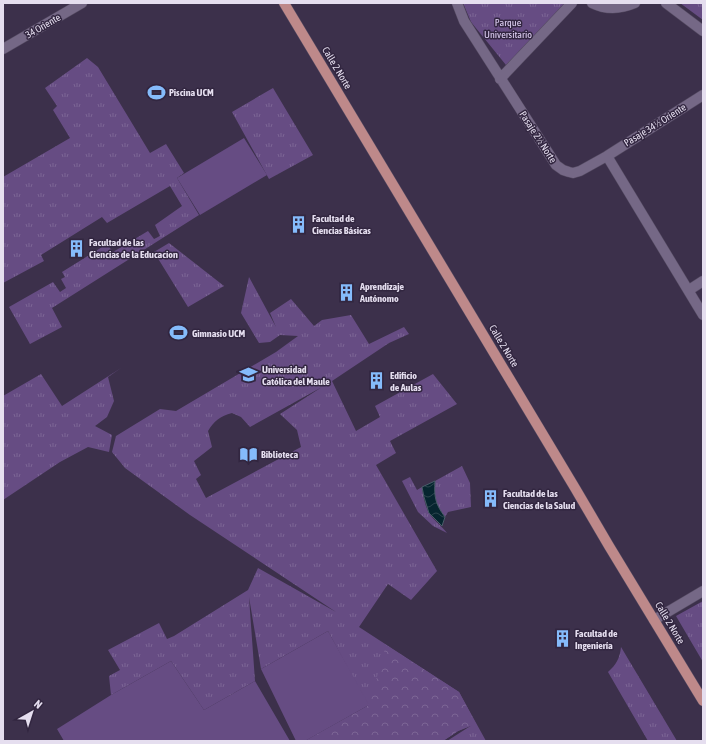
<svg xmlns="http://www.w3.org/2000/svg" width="706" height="744" font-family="'Asap Condensed',sans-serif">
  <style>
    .grass { fill: url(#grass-tufts); fill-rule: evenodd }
    .forest { fill: url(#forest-crowns) }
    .garden { fill: #664c83 }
    .water { fill: url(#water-waves); stroke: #495c69 }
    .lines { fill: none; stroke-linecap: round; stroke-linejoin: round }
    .minor-casing { stroke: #554b62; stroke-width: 11 }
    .major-casing { stroke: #554b62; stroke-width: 11 }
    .minor { stroke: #756886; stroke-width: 10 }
    .major { stroke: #be898a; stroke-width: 10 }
    .labels { text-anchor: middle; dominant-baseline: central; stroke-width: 3; stroke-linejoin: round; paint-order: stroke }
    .park-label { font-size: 10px; fill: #e2d3f7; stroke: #322640 }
    .street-label { font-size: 10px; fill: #e5deef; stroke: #322640 }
    .poi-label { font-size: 10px; font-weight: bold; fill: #e5deef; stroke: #322640; text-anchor: start }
  </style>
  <defs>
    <pattern id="grass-tufts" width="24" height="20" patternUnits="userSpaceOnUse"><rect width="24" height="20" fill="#664c83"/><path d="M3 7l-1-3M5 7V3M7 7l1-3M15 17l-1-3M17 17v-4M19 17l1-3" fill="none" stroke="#7c6595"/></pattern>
    <pattern id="forest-crowns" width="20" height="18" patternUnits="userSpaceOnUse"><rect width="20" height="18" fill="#664c83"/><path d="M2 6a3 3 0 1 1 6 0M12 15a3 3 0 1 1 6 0" fill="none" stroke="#7c6595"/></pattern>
    <pattern id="water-waves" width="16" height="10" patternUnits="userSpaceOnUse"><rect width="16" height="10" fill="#06252f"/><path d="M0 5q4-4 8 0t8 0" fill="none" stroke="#2a444d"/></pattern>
  </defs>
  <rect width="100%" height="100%" fill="#3c304b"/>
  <path class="grass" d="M463,3H569L506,65L471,22Z
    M680,3H703V20Z
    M87,58L98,67L150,153L166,144L184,173L177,178L199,215L52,308L62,327L30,344L9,307L53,282L60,292L66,288L61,279L65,277L62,272L107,244L113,252L148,231L154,239L160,236L155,225L182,206L170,186L107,223L102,217L41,255L44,261L3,283V177L70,138L53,110L57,106L45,88Z
    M273,88L313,155L269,179L232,112Z
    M169,243L224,286L188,307L154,252Z
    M249,277L276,327L270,313L291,299L314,326L322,320L351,315L369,344L404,327L409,334L389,343L332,381L356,431L380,417L375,406L433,374L457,404L390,441L396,453L376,465L437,571L411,600L388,584L359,627L459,692L486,741H447L472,725L458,731L443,741H305L368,706L328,631L261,669L249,597L255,681L204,710L171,661L111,695L109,676L120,670L108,650L159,623L167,639L174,636L248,590L258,568L336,612L190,515L125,468L112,452L116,436L160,409L176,411L276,352L298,336L280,335L270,342L259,343L241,313ZM322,387L280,414L297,430L301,447L206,498L196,479L201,475L194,461L212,447L208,431C214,421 220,416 232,413L241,417L250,427Z
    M121,368L108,377L114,401L107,417L95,426L112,435L109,452L88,447L60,462L3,500V396L41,374L62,406Z
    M462,466L470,483L471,507L448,512L445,517C435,504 434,496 435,481Z
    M410,477L417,490L422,487C423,496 425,506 429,513C433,520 442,526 447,533L433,526L418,512L402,481Z
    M703,601V662L676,616Z
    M621,647L677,741H648L608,672C616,665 620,658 621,647Z"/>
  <path class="forest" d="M386,645L459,692L476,724L458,731L443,741H305L369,705Z"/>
  <path class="garden" d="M244,138L267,175L200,215L177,178Z
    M328,631L369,705L305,741H296L261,669Z
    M171,661L204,710L255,681L290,741H64L57,729L111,695Z"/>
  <path class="water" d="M435,481C434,496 435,504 445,517L442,526L429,513L424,497L422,487Z"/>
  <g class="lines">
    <defs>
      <path id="minor" d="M457,3L464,21L556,165L563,170L569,172L573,173L580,171L607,156L703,95
        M592,3C606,10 621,9 635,3
        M666,3L703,31
        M3,49L82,3
        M500,79L572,3
        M607,156L703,315
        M689,290L703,281
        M654,620L703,591"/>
      <path id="major" d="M284,3L575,488L609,546L703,701"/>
    </defs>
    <use href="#minor" class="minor-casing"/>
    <use href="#major" class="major-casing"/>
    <use href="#minor" class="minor"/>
    <use href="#major" class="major"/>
  </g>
  <defs>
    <symbol id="stadium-bare" viewBox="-9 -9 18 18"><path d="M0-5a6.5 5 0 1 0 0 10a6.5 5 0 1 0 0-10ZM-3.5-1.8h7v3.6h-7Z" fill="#85bbfb" stroke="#322640" stroke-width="2.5" paint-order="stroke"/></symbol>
    <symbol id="building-bare" viewBox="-9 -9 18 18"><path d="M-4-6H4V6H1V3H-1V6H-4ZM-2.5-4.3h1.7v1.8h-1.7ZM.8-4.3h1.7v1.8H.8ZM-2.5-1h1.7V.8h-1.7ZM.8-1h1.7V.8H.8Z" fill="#85bbfb" stroke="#322640" stroke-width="2.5" paint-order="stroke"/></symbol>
    <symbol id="university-bare" viewBox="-9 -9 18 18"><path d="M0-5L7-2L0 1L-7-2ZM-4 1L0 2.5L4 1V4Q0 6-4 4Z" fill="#85bbfb" stroke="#322640" stroke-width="2.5" paint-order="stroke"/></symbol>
    <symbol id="library-bare" viewBox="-9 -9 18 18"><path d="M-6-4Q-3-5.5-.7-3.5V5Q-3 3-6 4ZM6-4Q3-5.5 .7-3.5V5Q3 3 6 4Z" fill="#85bbfb" stroke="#322640" stroke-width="2.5" paint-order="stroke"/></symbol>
  </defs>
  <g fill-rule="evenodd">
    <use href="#stadium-bare" x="144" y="80" width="25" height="25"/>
    <use href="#building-bare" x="286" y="212" width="25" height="25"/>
    <use href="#building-bare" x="64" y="236" width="25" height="25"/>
    <use href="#building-bare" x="334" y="280" width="25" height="25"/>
    <use href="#stadium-bare" x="166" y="320" width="25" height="25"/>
    <use href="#university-bare" x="236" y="362" width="25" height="25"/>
    <use href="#building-bare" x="364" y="368" width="25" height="25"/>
    <use href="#library-bare" x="236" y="442" width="25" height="25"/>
    <use href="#building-bare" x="478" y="486" width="25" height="25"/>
    <use href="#building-bare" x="550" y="626" width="25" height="25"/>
  </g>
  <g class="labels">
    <g class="park-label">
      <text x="508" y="22">Parque<tspan x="508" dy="12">Universitario</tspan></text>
    </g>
    <g class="street-label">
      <text transform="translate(43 26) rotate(-30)">34 Oriente</text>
      <text transform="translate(337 68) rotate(59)">Calle 2 Norte</text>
      <text transform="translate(655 125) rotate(-32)">Pasaje 34½ Oriente</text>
      <text transform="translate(538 137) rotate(57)">Pasaje 2½ Norte</text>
      <text transform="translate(504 346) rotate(59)">Calle 2 Norte</text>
      <text transform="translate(670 623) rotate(59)">Calle 2 Norte</text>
    </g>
    <g class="poi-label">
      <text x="169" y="92">Piscina UCM</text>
      <text x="312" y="218">Facultad de<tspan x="312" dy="12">Ciencias Básicas</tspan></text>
      <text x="89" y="242">Facultad de las<tspan x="89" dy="12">Ciencias de la Educacion</tspan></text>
      <text x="360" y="286">Aprendizaje<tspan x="360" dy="12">Autónomo</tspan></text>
      <text x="192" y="333">Gimnasio UCM</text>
      <text x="262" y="369">Universidad<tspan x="262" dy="12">Católica del Maule</tspan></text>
      <text x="390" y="375">Edificio<tspan x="390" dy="12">de Aulas</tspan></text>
      <text x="261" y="454">Biblioteca</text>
      <text x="503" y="493">Facultad de las<tspan x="503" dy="12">Ciencias de la Salud</tspan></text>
      <text x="575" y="633">Facultad de<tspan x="575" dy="12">Ingeniería</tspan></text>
    </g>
  </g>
  <rect width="706" height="744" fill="none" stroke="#e5deef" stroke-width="8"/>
  <g transform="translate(32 712) rotate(39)" stroke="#322640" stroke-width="3" paint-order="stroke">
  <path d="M0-3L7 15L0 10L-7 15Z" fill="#e5deef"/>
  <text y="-6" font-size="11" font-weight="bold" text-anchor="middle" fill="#e5deef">N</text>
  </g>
</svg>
